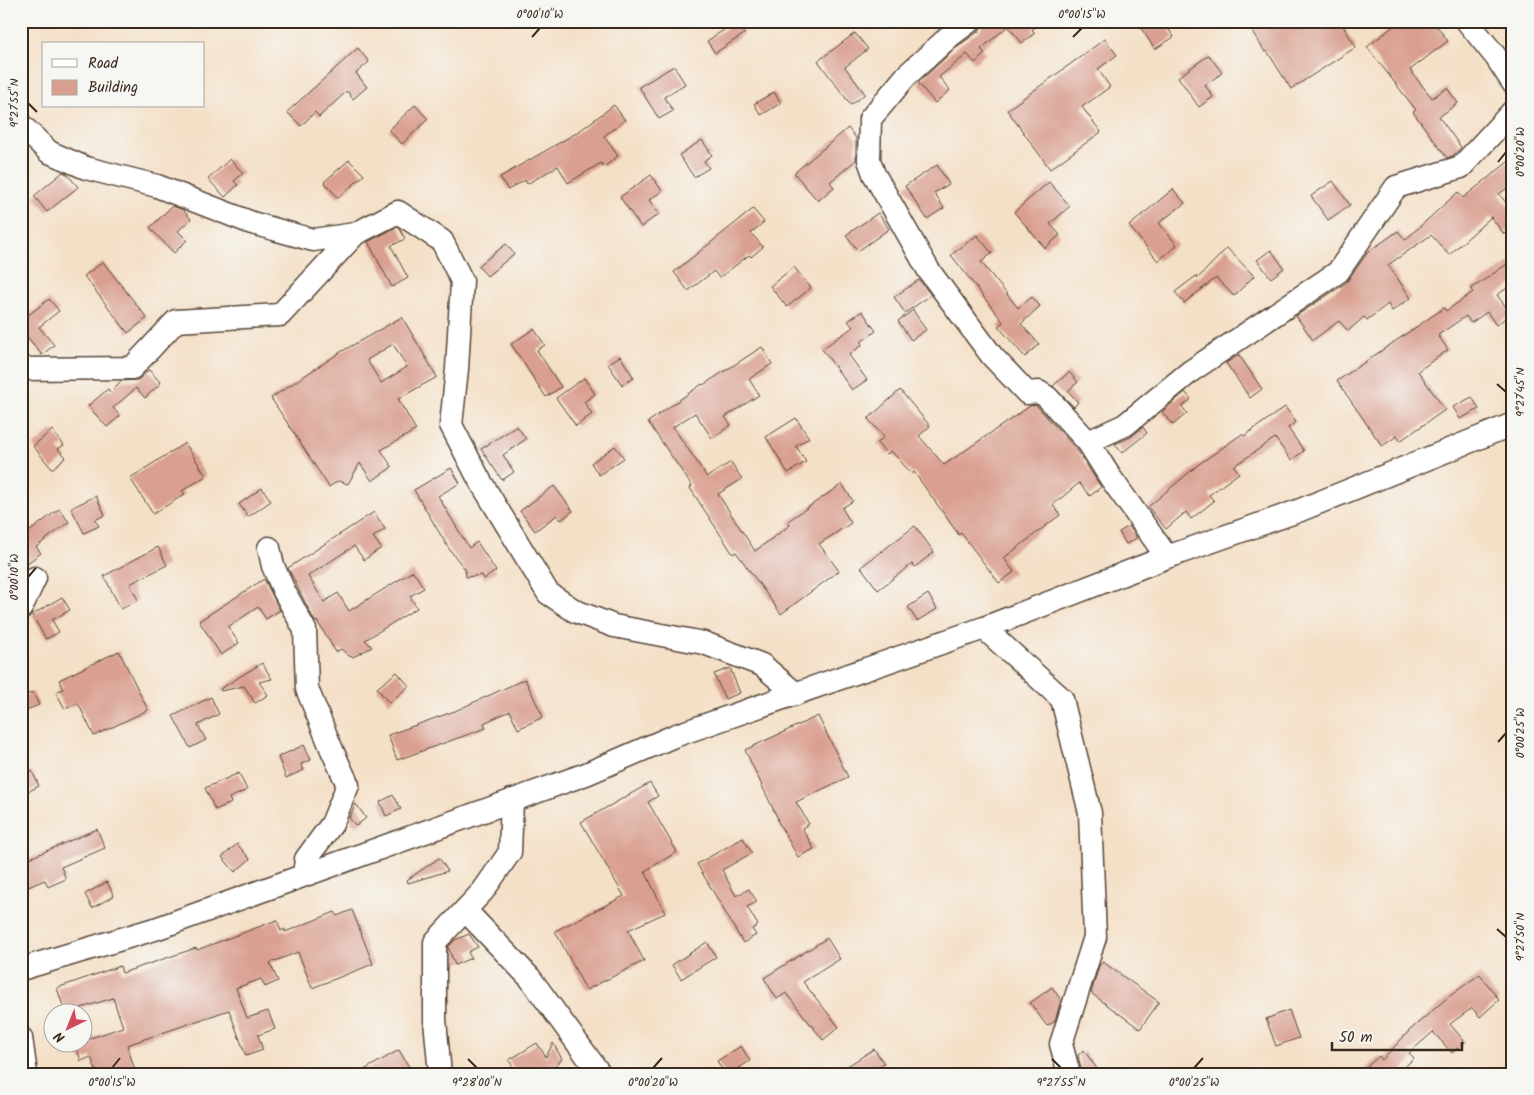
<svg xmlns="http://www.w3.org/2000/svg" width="1534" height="1095" font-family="Kalam,sans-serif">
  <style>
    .building { fill: #d99f90; fill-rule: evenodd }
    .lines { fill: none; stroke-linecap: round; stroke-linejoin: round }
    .minor-casing { stroke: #574537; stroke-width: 25 }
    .minor { stroke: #fff; stroke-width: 22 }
    .ticks { fill: none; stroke: #3b2a1e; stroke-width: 2 }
    .neatline { fill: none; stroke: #3b2a1e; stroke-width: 2 }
    .ticks-label { font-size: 12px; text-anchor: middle; fill: #3b2a1e }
  </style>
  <rect width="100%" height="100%" fill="#f6f6f2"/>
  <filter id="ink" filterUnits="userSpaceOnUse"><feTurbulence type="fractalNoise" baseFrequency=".02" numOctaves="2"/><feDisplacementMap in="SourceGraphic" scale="10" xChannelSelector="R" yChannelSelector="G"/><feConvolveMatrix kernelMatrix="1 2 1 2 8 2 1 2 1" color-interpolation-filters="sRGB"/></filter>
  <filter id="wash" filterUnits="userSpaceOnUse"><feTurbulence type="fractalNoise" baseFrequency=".0096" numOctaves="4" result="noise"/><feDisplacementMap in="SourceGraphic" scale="20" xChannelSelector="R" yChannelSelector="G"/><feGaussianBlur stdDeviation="1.12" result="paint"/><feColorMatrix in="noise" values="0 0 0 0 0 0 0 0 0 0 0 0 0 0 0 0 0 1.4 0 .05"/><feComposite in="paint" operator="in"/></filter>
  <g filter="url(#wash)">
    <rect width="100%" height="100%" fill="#f4e0c7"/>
    <g id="blocks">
      <path class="building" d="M983,21H1042L1032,30L1035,33L1022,43L1008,26L981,49L985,54L975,63L967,54L939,77L950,90L935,103L918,83L958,46L978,32L982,27Z
        M1136,21H1163L1174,37L1155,49Z
        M1268,21H1340L1356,47L1291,89L1267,51L1265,52L1252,31Z
        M1400,21H1433L1448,41L1410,70L1432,98L1447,88L1458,103L1439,117L1461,147L1454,155L1447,158L1413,112L1416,110L1367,47Z
        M736,22L744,34L715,53L707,41Z
        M855,33L868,49L845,67L865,94L851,105L818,61Z
        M1105,39L1117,55L1098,69L1110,87L1082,107L1101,132L1050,169L1007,110Z
        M358,48L369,62L356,73L367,87L353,99L347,91L319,117L315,112L301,126L287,112Z
        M1209,55L1222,73L1205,85L1213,97L1199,107L1178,77Z
        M674,66L685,84L664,97L673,111L659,119L639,87Z
        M774,92L781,103L761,115L754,104Z
        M415,105L428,119L402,144L389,130Z
        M614,105L625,120L604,136L618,156L604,167L601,163L568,183L558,166L527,184L525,180L508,190L500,177L578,132Z
        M848,128L856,138V160L830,182L834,187L818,201L794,173Z
        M702,140L712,155L704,161L709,168L694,177L679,155Z
        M1513,158V184L1499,194L1513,211V227L1504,234L1491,217L1449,255L1431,235L1388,265L1411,298L1392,311L1388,304L1367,320L1364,317L1348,331L1339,321L1313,340L1296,316L1346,283L1368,252L1398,231L1405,240L1458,192L1463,198Z
        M230,159L243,173L234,181L238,185L225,197L208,179Z
        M349,160L364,175L338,198L324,182Z
        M937,165L949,184L934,193L944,208L927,219L905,186Z
        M63,172L67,174L78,187L47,212L34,196Z
        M651,175L662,191L649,200L659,214L641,227L620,197Z
        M1333,181L1350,205L1328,220L1311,196Z
        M1049,182L1070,206L1050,224L1060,235L1045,248L1014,212Z
        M1173,189L1185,203L1159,223L1177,245L1158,261L1129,226Z
        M172,206L183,210L191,219L178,231L187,240L174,253L150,228Z
        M753,209L764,222L751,233L763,247L751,257L749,255L719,278L714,271L688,291L674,272Z
        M878,213L889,229L858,251L846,235Z
        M397,227L400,229L405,239L391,246L408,278L392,287L368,242Z
        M977,235L992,253L981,262L1018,308L1032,297L1040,306L1021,324L1039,344L1025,357L998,326L1003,322L951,255Z
        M506,244L514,254L487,276L478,266Z
        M1227,248L1254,276L1234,296L1216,278L1184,303L1175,292L1196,276L1198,278Z
        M1271,250L1284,268L1271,278L1257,260Z
        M1513,260V284L1497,295L1511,314L1496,325L1487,312L1471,323L1466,316L1438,335L1448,350L1418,371L1445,410L1400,441L1397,436L1382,446L1337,381L1444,308L1446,311L1473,292L1471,289Z
        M103,262L147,318L128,333L84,276Z
        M794,267L811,288L787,307L770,286Z
        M919,280L931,295L905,313L894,297Z
        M49,299L59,311L39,327L54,345L42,355L21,329V321Z
        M913,310L926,330L911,340L898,321Z
        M862,311L876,331L861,342L862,345L849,355L867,380L852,390L822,349L853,327L848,321Z
        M402,317L437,377L398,399L416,430L381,450L392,467L372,481L360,463L348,484L338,481L329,487L271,398L339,353ZM393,344L407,367L381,383L367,360Z
        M534,329L545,345L537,350L561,387L546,397L511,344Z
        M762,347L772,364L749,379L759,395L725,417L731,425L712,438L695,413L673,427L707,477L731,462L742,479L718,494L755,551L790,525L788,521L842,484L853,501L842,508L851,523L819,544L839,571L781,614L736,552L733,554L690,488L692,486L648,422L702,384L703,385Z
        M1239,355L1262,389L1250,398L1226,363Z
        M620,356L634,378L622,385L608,364Z
        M149,370L161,383L145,398L136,388L113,408L120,416L107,427L88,406L108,389L110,392L121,381L138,380Z
        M1069,372L1078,382L1068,391L1078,402L1074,407L1053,386Z
        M584,378L595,394L584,402L592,414L576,426L556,398Z
        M900,390L930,426L919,436L944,465L1030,406L1036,405L1077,450L1101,487L1090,496L1079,483L1053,505L1060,515L1004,558L1014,572L999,583L961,533L959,535L914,472L912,474L891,451L887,454L877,443L884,437L868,419Z
        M1185,392L1191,399L1182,407L1187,413L1173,425L1162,412Z
        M1472,397L1479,409L1460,419L1453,407Z
        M1285,407L1296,422L1288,428L1304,451L1291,460L1275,438L1234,466L1239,473L1209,495L1214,501L1191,519L1186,512L1166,529L1148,507L1199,464L1242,434L1244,436Z
        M796,418L809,438L796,446L806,462L788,473L766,437Z
        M517,426L526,439L503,455L514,472L502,480L481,449Z
        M1143,427L1147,433L1122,453L1115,444L1131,437Z
        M52,430L64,445L58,449L66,457L52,469L33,446Z
        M185,443L206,476L182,491L185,494L153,514L130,478Z
        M615,446L624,458L599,475L591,463Z
        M451,468L460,483L438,496L469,548L477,542L496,571L484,579L482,575L466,577L465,569L449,549L414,490Z
        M554,486L573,511L561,520L557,515L535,531L520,511Z
        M262,488L271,501L248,517L239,504Z
        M96,496L105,515L95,520L99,526L84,533L71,508Z
        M59,509L69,522L36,547L41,553L21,568V528L26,534Z
        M374,512L385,529L373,537L381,548L364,560L354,546L308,576L324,602L338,593L349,611L413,571L424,588L410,596L417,608L365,640L372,647L353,657L349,656L341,649L336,652L317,621L315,622L288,568Z
        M915,526L934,552L915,567L912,564L878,590L861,567Z
        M1129,526L1137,538L1126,544L1119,532Z
        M158,547L167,565L130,584L138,600L121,609L104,576Z
        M264,579L280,610L266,619L258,607L228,627L239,643L221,655L199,621Z
        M928,594L937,609L917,621L908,607Z
        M62,597L70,610L52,620L59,632L46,639L32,615Z
        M119,651L148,710L94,736L78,703L65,709L56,692L63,689L59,680Z
        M262,663L272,679L259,682L268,695L255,703L244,686L221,691L220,689Z
        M730,668L740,693L725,699L714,674Z
        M397,672L409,686L389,703L377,688Z
        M525,679L543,717L518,729L510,711L484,723L486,728L397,760L388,735L455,711Z
        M33,692L39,705L21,712V697Z
        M211,697L219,714L198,725L206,740L190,748L173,716Z
        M818,716L848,777L796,802L809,824L802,828L814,849L798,857L777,820L778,819L745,750Z
        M304,745L311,760L301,764L304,770L286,778L278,757Z
        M32,771L39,786L21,795V776Z
        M239,773L247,790L229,798L231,803L215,810L205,788Z
        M650,783L658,796L648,802L677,852L645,871L665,913L628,930L644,961L586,990L555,931L624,896L581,822Z
        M393,795L401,809L386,816L380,802Z
        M356,804L366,818L356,826L349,818Z
        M97,829L105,848L61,867L66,879L48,887L45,880L21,890V862Z
        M743,838L752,853L722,870L736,896L749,889L757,902L747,907L758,925L752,929L756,935L743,943L697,864Z
        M237,844L250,859L235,872L222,857Z
        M439,858L448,871L408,883L407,880Z
        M107,882L114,896L92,908L85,894Z
        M352,910L373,964L312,988L298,952L270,963L278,981L265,987L261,979L236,988L247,1018L268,1011L275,1029L258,1035L263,1050L246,1056L229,1010L127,1045L136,1074H97L91,1057L81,1061L75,1042H82V1041L123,1027L113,998L81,1008L82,1012H65L57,988L120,966L122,973L196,948L197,950L277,920L281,931L285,929V932L335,912L337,916Z
        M469,934L478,947L468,952L471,958L455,965L448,947L455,940Z
        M827,938L840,959L803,982L839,1027L823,1040L786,993L777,999L764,978Z
        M707,942L716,957L681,979L672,965Z
        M1103,962L1159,1002L1140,1029L1091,993L1099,966Z
        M1480,974L1499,1000L1480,1017L1472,1008L1450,1024L1465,1042L1452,1053L1433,1032L1409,1053L1414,1058L1398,1074H1359L1379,1056L1382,1060L1410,1030L1447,998Z
        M1052,987L1061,1000L1055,1021L1047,1026L1030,1003Z
        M1289,1010L1299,1038L1276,1046L1266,1019Z
        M537,1043L546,1057L553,1043L562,1059L553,1069L556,1074H517L509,1060Z
        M741,1046L750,1061L739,1068L743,1074H725L717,1061Z
        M874,1049L884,1063L868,1074H835Z
        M399,1050L413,1074H357Z
        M1084,1050L1097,1069L1090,1074H1082L1078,1055Z"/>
    </g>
  </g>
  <g filter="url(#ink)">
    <use href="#blocks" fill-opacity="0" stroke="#574537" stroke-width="1"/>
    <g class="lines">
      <defs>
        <path id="minor" d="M970,21L950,36L907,75L870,119L869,160L874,174L929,271L992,356L1027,393L1039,392L1047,397L1088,442L1110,477L1167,557
          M1467,21L1496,57L1513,83
          M21,125L49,152L86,168L157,186L252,223L313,240L355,234L398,212L442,241L462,281L457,369L451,425L479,479L548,593L575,611L614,626L704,643L762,665L796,694
          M21,369L132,368L176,321L280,315L355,234
          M1088,442L1125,425L1191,371L1338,272L1396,187L1461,167L1513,111
          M269,548L273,566L284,591L305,630L307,689L332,750L348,785L332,824L306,859L304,875
          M21,608L35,578
          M984,628L1062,699L1090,813L1095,937L1061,1044L1069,1074
          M465,910L530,978L600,1074
          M21,969L158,928L586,774L674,736L984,628L1167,557L1298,511L1513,424
          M21,1038L26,1074
          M440,1074L435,1020V942L483,891L510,852L512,800"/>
      </defs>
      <use href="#minor" class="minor-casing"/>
      <use href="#minor" class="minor"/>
    </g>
  </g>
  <path class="ticks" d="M532,37L540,28M1073,37L1082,28M28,103L37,112M1498,162L1506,152M1497,384L1506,392M28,577L36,568M1498,742L1506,733M1497,929L1506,937M468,1059L477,1068M1052,1059L1061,1068M112,1068L120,1058M653,1068L662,1058M1194,1068L1203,1058"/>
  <rect width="1534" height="1095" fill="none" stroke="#f6f6f2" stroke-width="55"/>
  <rect x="42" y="42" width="162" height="65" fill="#f6f6f2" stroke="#aba49d"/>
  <rect x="52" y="59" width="25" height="8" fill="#ffffff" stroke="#aba49d"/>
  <text x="88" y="68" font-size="15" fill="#3b2a1e">Road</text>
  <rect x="52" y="80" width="25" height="15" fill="#d99f90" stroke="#aba49d"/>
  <text x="88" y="92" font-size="15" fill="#3b2a1e">Building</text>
  <g transform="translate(68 1028) rotate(223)"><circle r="24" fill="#f6f6f2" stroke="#aba49d"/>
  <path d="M0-4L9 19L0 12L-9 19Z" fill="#d1495b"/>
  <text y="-8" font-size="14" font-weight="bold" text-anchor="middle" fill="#3b2a1e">N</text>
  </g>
  <path d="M1332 1042v8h130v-8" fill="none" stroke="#3b2a1e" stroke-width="2.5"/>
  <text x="1339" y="1042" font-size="15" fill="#3b2a1e" stroke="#f6f6f2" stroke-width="4" paint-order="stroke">50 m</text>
  <rect x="28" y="28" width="1478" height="1040" class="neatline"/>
  <g class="ticks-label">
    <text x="540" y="18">0°00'10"W</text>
    <text x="1082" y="18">0°00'15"W</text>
    <text transform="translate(14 103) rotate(-90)" y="4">9°27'55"N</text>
    <text transform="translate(1520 152) rotate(-90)" y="4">0°00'20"W</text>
    <text transform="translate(1520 392) rotate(-90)" y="4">9°27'45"N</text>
    <text transform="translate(14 577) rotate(-90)" y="4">0°00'10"W</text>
    <text transform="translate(1520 733) rotate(-90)" y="4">0°00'25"W</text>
    <text transform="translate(1520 937) rotate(-90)" y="4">9°27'50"N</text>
    <text x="112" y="1086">0°00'15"W</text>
    <text x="477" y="1086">9°28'00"N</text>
    <text x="653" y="1086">0°00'20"W</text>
    <text x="1061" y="1086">9°27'55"N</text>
    <text x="1194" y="1086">0°00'25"W</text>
  </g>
</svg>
